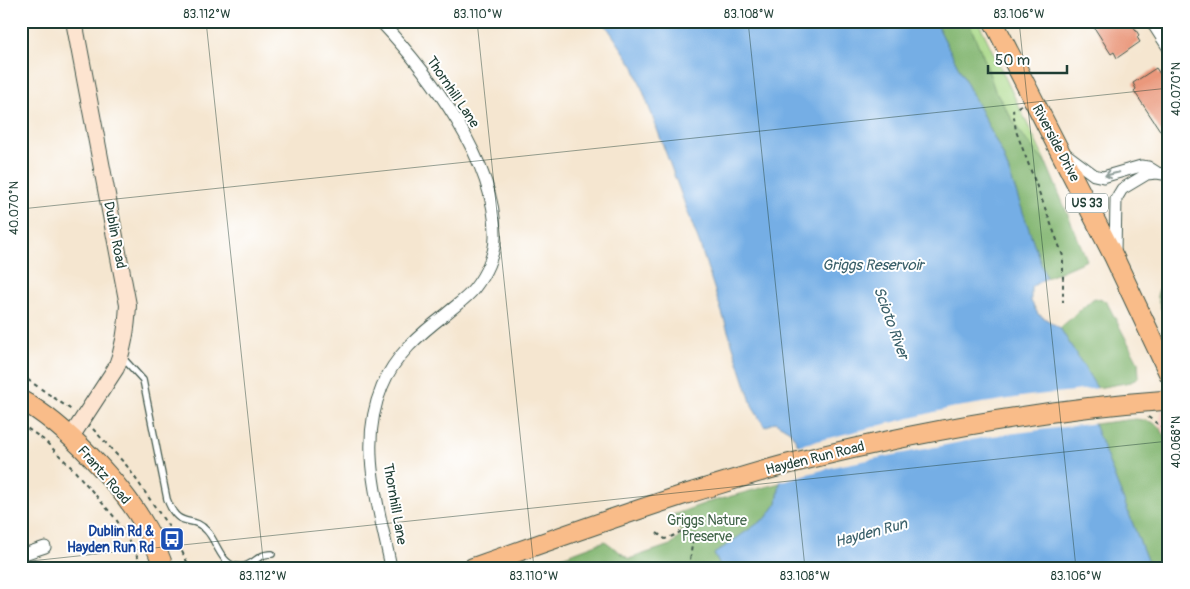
<svg xmlns="http://www.w3.org/2000/svg" width="1190" height="589" font-family="Pangolin,sans-serif">
  <style>
    .built { fill: #f7d1c8 }
    .green { fill: #a8d887; stroke: #648a5e }
    .forest { fill: #86b874; stroke: #527a54 }
    .water { fill: #75aee5; stroke: #4a768c }
    .pier { fill: #f5e6d0 }
    .building { fill: #ea987b }
    .lines { fill: none; stroke-linecap: round; stroke-linejoin: round }
    .service-casing { stroke: #3f564b; stroke-width: 8 }
    .minor-casing { stroke: #3f564b; stroke-width: 13 }
    .secondary-casing { stroke: #3f564b; stroke-width: 18 }
    .primary-casing { stroke: #3f564b; stroke-width: 21 }
    .path { stroke: #3f564b; stroke-width: 2; stroke-dasharray: 4 4; stroke-linecap: butt }
    .service { stroke: #fff; stroke-width: 5.5 }
    .minor { stroke: #fff; stroke-width: 11 }
    .secondary { stroke: #fde4d0; stroke-width: 16 }
    .primary { stroke: #f9bc89; stroke-width: 19 }
    .oneway { stroke: #8f9e9a }
    .ticks { fill: none; stroke: #1f3d34; stroke-width: 1; stroke-opacity: 0.45 }
    .labels { text-anchor: middle; dominant-baseline: central; stroke-width: 4; stroke-linejoin: round; paint-order: stroke }
    .shield { fill: #fff; stroke: #627771; stroke-width: 1 }
    .shield-label { font-size: 12px; font-weight: bold; fill: #1f3d34 }
    .street-label { font-size: 14px; fill: #1f3d34; stroke: #fff }
    .park-label { font-size: 14px; fill: #416449; stroke: #fff }
    .transit-label { font-size: 14px; font-weight: bold; fill: #164399; stroke: #fff; text-anchor: end }
    .water-label { font-size: 15px; font-style: italic; fill: #395f69; stroke: #fff }
    .neatline { fill: none; stroke: #1f3d34; stroke-width: 2 }
    .ticks-label { font-size: 12px; text-anchor: middle; fill: #1f3d34 }
  </style>
  <rect width="100%" height="100%" fill="#fff"/>
  <filter id="ink" filterUnits="userSpaceOnUse"><feTurbulence type="fractalNoise" baseFrequency=".02" numOctaves="2"/><feDisplacementMap in="SourceGraphic" scale="10" xChannelSelector="R" yChannelSelector="G"/><feConvolveMatrix kernelMatrix="1 2 1 2 8 2 1 2 1" color-interpolation-filters="sRGB"/></filter>
  <filter id="wash" filterUnits="userSpaceOnUse"><feTurbulence type="fractalNoise" baseFrequency=".0096" numOctaves="4" result="noise"/><feDisplacementMap in="SourceGraphic" scale="20" xChannelSelector="R" yChannelSelector="G"/><feGaussianBlur stdDeviation="1.12" result="paint"/><feColorMatrix in="noise" values="0 0 0 0 0 0 0 0 0 0 0 0 0 0 0 0 0 1.4 0 .05"/><feComposite in="paint" operator="in"/></filter>
  <g filter="url(#wash)">
    <rect width="100%" height="100%" fill="#f5e6d0"/>
    <path class="built" d="M1169,368V449L1164,434L1159,426Z"/>
    <path class="green" d="M968,21H978L1047,165L1021,134L995,91L985,61Z"/>
    <path class="forest" d="M935,21H968L985,61L995,91L1021,134L1047,165L1087,260L1046,278L1003,155Z
      M1169,280V332L1157,296L1160,285Z
      M1094,298L1106,301L1138,362L1139,377L1131,382L1097,388L1060,328Z
      M1135,419C1159,421 1162,427 1169,449V568H1150L1094,424Z
      M780,483L777,503L767,517L714,554L721,568H532L605,541L629,559L673,544L682,533L670,516L706,503Z"/>
    <path class="water" d="M603,21H935L1003,155L1046,278L1031,287V301L1038,314L1060,328L1097,388L1094,424L1150,568H721L714,554L767,517L777,503L780,483L784,473L806,457L790,431L775,422L765,427L753,408L700,245L634,67Z"/>
    <path class="pier" d="M1100,388L1097,423L992,436L837,466L778,482L782,471L802,457L796,446L951,408L1028,396Z"/>
    <g id="blocks">
      <path class="building" d="M1090,21H1130L1139,35L1137,37L1140,42L1117,58L1114,52L1111,54Z
        M1156,68L1160,74L1162,73L1169,83V144L1134,91L1136,89L1133,83Z"/>
    </g>
  </g>
  <g filter="url(#ink)">
    <use href="#blocks" fill-opacity="0" stroke="#3f564b" stroke-width="1"/>
    <g class="lines">
      <defs>
        <path id="service" d="M122,357L143,380L167,499C179,532 192,513 207,531C216,540 221,564 236,566C247,568 252,562 260,557C263,555 268,554 272,554"/>
        <path id="minor" d="M380,21C429,73 497,162 495,237C495,255 485,275 474,289C467,298 455,306 446,314C420,334 394,356 382,387C358,443 378,505 390,562
          M1151,21L1169,49
          M1063,152L1094,175L1103,177L1141,166L1148,167L1156,172
          M1115,253L1116,199L1122,189L1147,174L1157,173L1169,175
          M21,555L45,547"/>
        <path id="secondary" d="M71,437L116,368C124,348 127,327 128,305L74,21"/>
        <path id="primary" d="M993,21L1114,257L1169,374
          M21,400C65,424 123,486 147,529C154,541 159,555 164,568
          M472,568C542,543 612,518 683,495C720,484 756,472 792,463C916,432 1041,409 1169,400"/>
      </defs>
      <use href="#service" class="service-casing"/>
      <use href="#minor" class="minor-casing"/>
      <use href="#secondary" class="secondary-casing"/>
      <use href="#primary" class="primary-casing"/>
      <path class="path" d="M1021,105L1013,110L1016,131L1063,256V302
        M21,375L73,411
        M1148,417L1165,429
        M21,424L44,440L73,469L116,519L144,568
        M93,429L127,466L173,533L190,568
        M657,533L665,539C675,536 683,530 693,525L694,529L689,568
        M520,568L530,564"/>
      <use href="#service" class="service"/>
      <use href="#minor" class="minor"/>
      <use href="#secondary" class="secondary"/>
      <use href="#primary" class="primary"/>
    </g>
    <defs><path id="oneway-shaft" d="M-6 0H5M1.5-3L5.5 0L1.5 3" fill="none" stroke-width="1.6" stroke-linecap="round" stroke-linejoin="round" transform="scale(1.25)"/></defs>
    <use class="oneway" href="#oneway-shaft" transform="translate(1112 174) rotate(167)"/>
  </g>
  <path class="ticks" d="M206,21L264,568M477,21L534,568M748,21L805,568M1019,21L1076,568M21,209L1169,88M21,562L1169,441"/>
  <defs>
    <symbol id="bus-square" viewBox="-11 -11 22 22"><rect x="-9" y="-9" width="18" height="18" rx="4" fill="#1a4fb4" stroke="#fff"/><path d="M-5-6H5V4H4V6H2V4H-2V6H-4V4H-5ZM-3.5-4V0h7V-4ZM-3.5 1.2v1.5H-2V1.2ZM2 1.2v1.5H3.5V1.2Z" fill="#fff"/></symbol>
  </defs>
  <g fill-rule="evenodd">
    <use href="#bus-square" x="158" y="525" width="28" height="28"/>
  </g>
  <g class="labels">
    <rect class="shield" x="1066" y="193.5" width="42" height="19" rx="4"/>
    <g class="shield-label">
      <text x="1087" y="203">US 33</text>
    </g>
    <g class="street-label">
      <text transform="translate(453 92) rotate(56)">Thornhill Lane</text>
      <text transform="translate(1056 143) rotate(62)">Riverside Drive</text>
      <text transform="translate(115 235) rotate(79)">Dublin Road</text>
      <text transform="translate(815 458) rotate(-14)">Hayden Run Road</text>
      <text transform="translate(104 475) rotate(49)">Frantz Road</text>
      <text transform="translate(395 504) rotate(80)">Thornhill Lane</text>
    </g>
    <g class="park-label">
      <text x="707" y="520">Griggs Nature<tspan x="707" dy="16">Preserve</tspan></text>
    </g>
    <g class="transit-label">
      <text x="154" y="531">Dublin Rd &amp;<tspan x="154" dy="16">Hayden Run Rd</tspan></text>
    </g>
    <g class="water-label">
      <text x="873" y="265">Griggs Reservoir</text>
      <text transform="translate(891 323) rotate(70)">Scioto River</text>
      <text transform="translate(871 533) rotate(-15)">Hayden Run</text>
    </g>
  </g>
  <rect width="1190" height="589" fill="none" stroke="#fff" stroke-width="55"/>
  <path d="M988 65v8h79v-8" fill="none" stroke="#1f3d34" stroke-width="2.5"/>
  <text x="995" y="65" font-size="15" fill="#1f3d34" stroke="#ffffff" stroke-width="4" paint-order="stroke">50 m</text>
  <rect x="28" y="28" width="1134" height="534" class="neatline"/>
  <g class="ticks-label">
    <text x="207" y="18">83.112°W</text>
    <text x="478" y="18">83.110°W</text>
    <text x="749" y="18">83.108°W</text>
    <text x="1019" y="18">83.106°W</text>
    <text transform="translate(1176 89) rotate(-90)" y="4">40.070°N</text>
    <text transform="translate(14 208) rotate(-90)" y="4">40.070°N</text>
    <text transform="translate(1176 442) rotate(-90)" y="4">40.068°N</text>
    <text x="263" y="580">83.112°W</text>
    <text x="534" y="580">83.110°W</text>
    <text x="805" y="580">83.108°W</text>
    <text x="1076" y="580">83.106°W</text>
  </g>
</svg>
